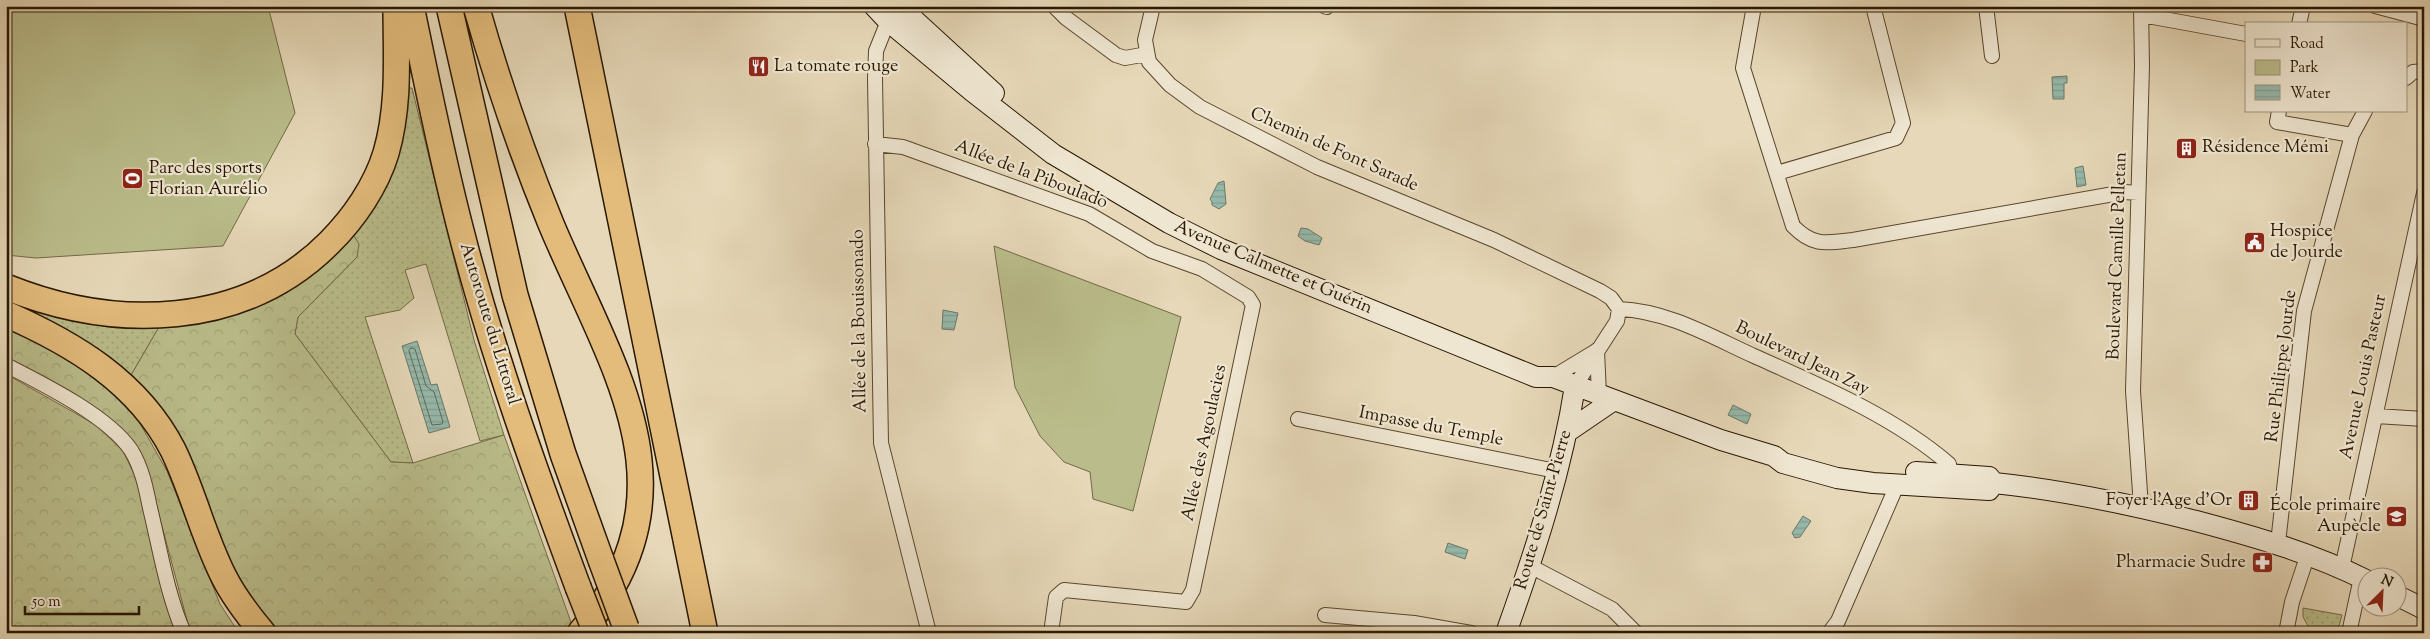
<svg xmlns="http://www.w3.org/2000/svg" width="2430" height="639" font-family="'Sorts Mill Goudy',serif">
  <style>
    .grass { fill: url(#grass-dots); stroke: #726a46 }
    .forest { fill: url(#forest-crowns); stroke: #726a46 }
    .park { fill: #babd8b; stroke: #726a46 }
    .water { fill: url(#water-rules); stroke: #6a7968 }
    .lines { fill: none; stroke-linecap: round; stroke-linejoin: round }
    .shore { stroke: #606856; stroke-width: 1 }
    .street-casing { stroke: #58472e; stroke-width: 16 }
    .secondary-casing { stroke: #291700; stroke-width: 22 }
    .highway-casing { stroke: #291700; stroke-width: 28 }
    .street { stroke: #efe6d1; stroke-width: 14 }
    .secondary { stroke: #efe6d1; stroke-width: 20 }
    .highway { stroke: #e3bc7c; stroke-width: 25 }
    .highway-bridge-casing { stroke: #291700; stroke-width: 28; stroke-linecap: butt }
    .highway-bridge { stroke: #e3bc7c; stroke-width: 25 }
    .labels { text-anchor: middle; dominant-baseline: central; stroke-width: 4.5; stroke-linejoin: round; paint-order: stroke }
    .poi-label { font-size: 18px; fill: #291700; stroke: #efe6d1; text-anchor: start }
    .street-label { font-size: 18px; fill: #291700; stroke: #efe6d1 }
  </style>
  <defs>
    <pattern id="grass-dots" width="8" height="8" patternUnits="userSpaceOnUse" patternTransform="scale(1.25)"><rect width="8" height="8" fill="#babd8b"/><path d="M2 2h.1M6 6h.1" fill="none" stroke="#a0a276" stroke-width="1.8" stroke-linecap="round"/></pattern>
    <pattern id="forest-crowns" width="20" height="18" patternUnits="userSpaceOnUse" patternTransform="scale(1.25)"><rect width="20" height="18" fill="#babd8b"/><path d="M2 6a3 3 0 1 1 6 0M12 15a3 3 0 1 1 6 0" fill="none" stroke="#a0a276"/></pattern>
    <pattern id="water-rules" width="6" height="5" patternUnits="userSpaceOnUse" patternTransform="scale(1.25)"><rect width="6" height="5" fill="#96baad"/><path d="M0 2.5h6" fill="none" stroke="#819f93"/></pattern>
  </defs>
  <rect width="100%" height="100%" fill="#e6d8b8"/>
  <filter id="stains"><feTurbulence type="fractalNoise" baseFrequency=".004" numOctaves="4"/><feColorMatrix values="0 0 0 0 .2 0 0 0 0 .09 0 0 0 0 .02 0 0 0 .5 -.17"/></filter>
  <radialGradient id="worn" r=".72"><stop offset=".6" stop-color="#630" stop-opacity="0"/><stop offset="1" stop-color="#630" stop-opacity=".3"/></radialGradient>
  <path class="grass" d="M408,88H412L474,340L504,435L480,441L426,264L405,270L414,298L400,310L365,317L413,463L391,462L295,334L298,317L357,257L352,233Z
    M6,297L119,325L159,327L130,377L6,304Z
    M2303,608L2342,615L2339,626L2332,633H2312L2303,617Z"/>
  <path class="forest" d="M352,233L359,244L357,257L298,317L295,334L391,462L413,463L504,435L572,625L564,633H279L245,593L130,377L159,327L213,320L264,304L316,270Z
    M6,329L39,343L99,379L138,420L167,471L220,604L239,633H192L188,624L146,466L107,417L6,356Z
    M6,374L96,425L123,451L138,482L148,514L176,633H6Z"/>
  <path class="park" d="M6,6H268L295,113L223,246L36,258L6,255Z
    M994,246L1181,317L1133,511L1093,499L1090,472L1064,462L1040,436L1015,387Z"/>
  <path class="water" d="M2067,76V83H2064V99H2053L2052,77Z
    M2083,166L2086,185L2077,187L2075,168Z
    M1224,181L1226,204L1219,209L1212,205V202L1210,199L1218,183Z
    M1301,228L1308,229L1322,238L1319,245L1305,241L1298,236Z
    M943,310L958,313L954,330L942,329Z
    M417,341L431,385L437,384L450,427L429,433L402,346Z
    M1733,405L1751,414L1747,424L1728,415Z
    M1803,516L1811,521L1800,537L1795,538L1792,533Z
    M1448,543L1468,550L1465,559L1445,552Z"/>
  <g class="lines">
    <path class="shore" d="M411,348L415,349L426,386L434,392L443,422L442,424L432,425L409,351Z"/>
    <defs>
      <path id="street" d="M1054,6L1066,18L1116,55L1125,58L1147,54
        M1153,6L1145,40L1149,62L1170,85L1200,107L1317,167L1494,240L1600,291L1611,298L1619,309
        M1324,6L1327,7
        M1754,6L1743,68L1793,226C1813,247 1827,243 1853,240L2125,192L2138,193
        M1986,6L1992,56
        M2375,6L2424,19
        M887,14L888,21L876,51L875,78L881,443L929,633
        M2142,15L2246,34
        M2299,24L2303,6
        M2406,78L2413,72L2424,71
        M2279,111L2277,122L2352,135
        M875,144L903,147L1089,214L1152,251L1202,269L1248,297L1253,305L1193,590L1186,602L1064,590L1056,597L1051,633
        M1777,173L1896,138L1903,123L1873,6
        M1619,309C1668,311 1710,336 1754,356C1821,386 1893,416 1949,464L1950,474
        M1597,350L1599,395
        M6,365C43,384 108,416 131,450C142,468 146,488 150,508C160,549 167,594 184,633
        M1553,377L1596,351
        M1575,386L1617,321L1619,309
        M2376,416L2424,419
        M1298,419L1556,471
        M2141,507L2133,391L2142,66L2141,6
        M2278,543L2304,311L2352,135L2365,111
        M1530,566L1612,609L1636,633
        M2342,568L2424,193
        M1325,615L1414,623L1471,633
        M1829,633L1838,621L1897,485
        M2286,633L2292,602L2308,554
        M2349,633L2361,578"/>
      <path id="secondary" d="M874,6L888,21L972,91L1053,154L1169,223L1221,249L1536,377H1553L1721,440L1774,456L1783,463L1837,478L1873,483L1989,490L1994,483
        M899,6L994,93
        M1567,432L1614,400
        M1916,472L1989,477L1994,483C2063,490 2129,504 2196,521C2256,537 2312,553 2368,581
        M2398,596L2424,609
        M1506,633C1535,552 1562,470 1575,386"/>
      <path id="highway" d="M411,6C427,83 442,159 462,235C493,355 535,471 578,587
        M449,6L515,295L563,454L601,560
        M476,6C497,80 522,153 551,224C611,367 702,491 580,633
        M577,6L705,633
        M6,287C115,331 244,329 330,242C354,218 376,186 386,153C400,105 396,55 396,6
        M6,314C74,344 138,382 173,450C193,491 203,536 224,577C234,597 248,615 263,633"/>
    </defs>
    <use href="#street" class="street-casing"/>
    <use href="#secondary" class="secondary-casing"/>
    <use href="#highway" class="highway-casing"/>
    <use href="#street" class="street"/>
    <use href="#secondary" class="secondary"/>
    <use href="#highway" class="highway"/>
    <defs>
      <path id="highway-bridge" d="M601,560L626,628
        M578,587L596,633"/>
    </defs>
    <use href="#highway-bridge" class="highway-bridge-casing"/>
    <use href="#highway-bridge" class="highway-bridge"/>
  </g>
  <defs>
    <symbol id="restaurant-square" viewBox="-11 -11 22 22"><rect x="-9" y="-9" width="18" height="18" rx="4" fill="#8f2418" stroke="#efe6d1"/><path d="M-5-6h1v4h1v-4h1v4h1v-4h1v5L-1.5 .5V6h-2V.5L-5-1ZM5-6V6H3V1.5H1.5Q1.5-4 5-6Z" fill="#fff"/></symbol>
    <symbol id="building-square" viewBox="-11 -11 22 22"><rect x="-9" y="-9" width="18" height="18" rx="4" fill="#8f2418" stroke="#efe6d1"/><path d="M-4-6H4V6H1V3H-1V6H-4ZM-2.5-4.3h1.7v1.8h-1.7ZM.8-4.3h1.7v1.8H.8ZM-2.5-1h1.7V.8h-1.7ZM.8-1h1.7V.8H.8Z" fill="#fff"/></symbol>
    <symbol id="stadium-square" viewBox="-11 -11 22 22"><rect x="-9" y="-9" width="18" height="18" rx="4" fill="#8f2418" stroke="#efe6d1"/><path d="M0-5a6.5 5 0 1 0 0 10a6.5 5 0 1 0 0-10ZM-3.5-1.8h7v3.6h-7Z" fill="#fff"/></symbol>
    <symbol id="civic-square" viewBox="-11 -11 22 22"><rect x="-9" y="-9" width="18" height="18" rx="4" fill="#8f2418" stroke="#efe6d1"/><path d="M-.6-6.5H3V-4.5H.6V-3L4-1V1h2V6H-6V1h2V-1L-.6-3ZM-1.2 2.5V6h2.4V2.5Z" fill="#fff"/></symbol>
    <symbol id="school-square" viewBox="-11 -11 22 22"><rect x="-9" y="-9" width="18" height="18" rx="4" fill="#8f2418" stroke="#efe6d1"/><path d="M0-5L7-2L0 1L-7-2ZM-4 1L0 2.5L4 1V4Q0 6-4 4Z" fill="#fff"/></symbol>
    <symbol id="pharmacy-square" viewBox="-11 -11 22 22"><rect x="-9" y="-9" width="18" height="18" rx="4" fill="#8f2418" stroke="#efe6d1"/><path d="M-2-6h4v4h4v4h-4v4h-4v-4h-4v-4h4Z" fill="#fff"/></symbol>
  </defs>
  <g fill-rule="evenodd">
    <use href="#restaurant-square" x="746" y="54" width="25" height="25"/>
    <use href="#building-square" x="2174" y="136" width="25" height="25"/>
    <use href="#stadium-square" x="120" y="166" width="25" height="25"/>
    <use href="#civic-square" x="2242" y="230" width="25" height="25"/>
    <use href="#building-square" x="2236" y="488" width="25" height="25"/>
    <use href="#school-square" x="2384" y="504" width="25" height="25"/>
    <use href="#pharmacy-square" x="2250" y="550" width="25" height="25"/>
  </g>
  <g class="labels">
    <g class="poi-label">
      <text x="774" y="67">La tomate rouge</text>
      <text x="2202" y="148">Résidence Mémi</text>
      <text x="149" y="169">Parc des sports<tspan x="149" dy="21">Florian Aurélio</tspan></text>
      <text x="2270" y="232">Hospice<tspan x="2270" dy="21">de Jourde</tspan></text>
      <text x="2232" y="501" text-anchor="end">Foyer l'Age d'Or</text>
      <text x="2381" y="506" text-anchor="end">École primaire<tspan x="2381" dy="21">Aupècle</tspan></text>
      <text x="2246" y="563" text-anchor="end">Pharmacie Sudre</text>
    </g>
    <g class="street-label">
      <text transform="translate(1334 150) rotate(24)">Chemin de Font Sarade</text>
      <text transform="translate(1031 175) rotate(21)">Allée de la Piboulado</text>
      <text transform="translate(2118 256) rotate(-88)">Boulevard Camille Pelletan</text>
      <text transform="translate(1273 268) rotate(23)">Avenue Calmette et Guérin</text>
      <text transform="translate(860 321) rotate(-91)">Allée de la Bouissonado</text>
      <text transform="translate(489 324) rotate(73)">Autoroute du Littoral</text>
      <text transform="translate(1802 359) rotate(26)">Boulevard Jean Zay</text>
      <text transform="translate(2282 366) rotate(-83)">Rue Philippe Jourde</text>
      <text transform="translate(2364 377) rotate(-78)">Avenue Louis Pasteur</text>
      <text transform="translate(1431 427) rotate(11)">Impasse du Temple</text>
      <text transform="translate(1205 443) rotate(-78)">Allée des Agoulacies</text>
      <text transform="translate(1544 510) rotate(-74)">Route de Saint-Pierre</text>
    </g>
  </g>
  <rect width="2430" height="639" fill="none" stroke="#e6d8b8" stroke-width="25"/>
  <rect x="8" y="8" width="2415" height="624" fill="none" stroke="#291700" stroke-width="2.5"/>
  <rect x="12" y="12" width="2405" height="614" fill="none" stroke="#291700"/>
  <rect x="2245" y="22" width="162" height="90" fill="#efe6d1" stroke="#a0937d"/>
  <rect x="2255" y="39" width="25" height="8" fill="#efe6d1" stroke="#a0937d"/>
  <text x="2290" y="48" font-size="15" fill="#291700">Road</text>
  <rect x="2255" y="60" width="25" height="15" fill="#babd8b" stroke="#a0937d"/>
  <text x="2290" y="72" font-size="15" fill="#291700">Park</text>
  <rect x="2255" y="85" width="25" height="15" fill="url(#water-rules)" stroke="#a0937d"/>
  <text x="2290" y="98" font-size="15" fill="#291700">Water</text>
  <g transform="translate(2382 592) rotate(24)"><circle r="24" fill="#efe6d1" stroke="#a0937d"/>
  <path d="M0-4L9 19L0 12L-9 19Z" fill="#8f2418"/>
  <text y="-8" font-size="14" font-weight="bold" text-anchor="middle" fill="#291700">N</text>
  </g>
  <path d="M25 606v8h114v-8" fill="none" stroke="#291700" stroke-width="2.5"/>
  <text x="32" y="606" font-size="15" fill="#291700" stroke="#efe6d1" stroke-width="4" paint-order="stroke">50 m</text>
  <rect width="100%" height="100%" filter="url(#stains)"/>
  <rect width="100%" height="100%" fill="url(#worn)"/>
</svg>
